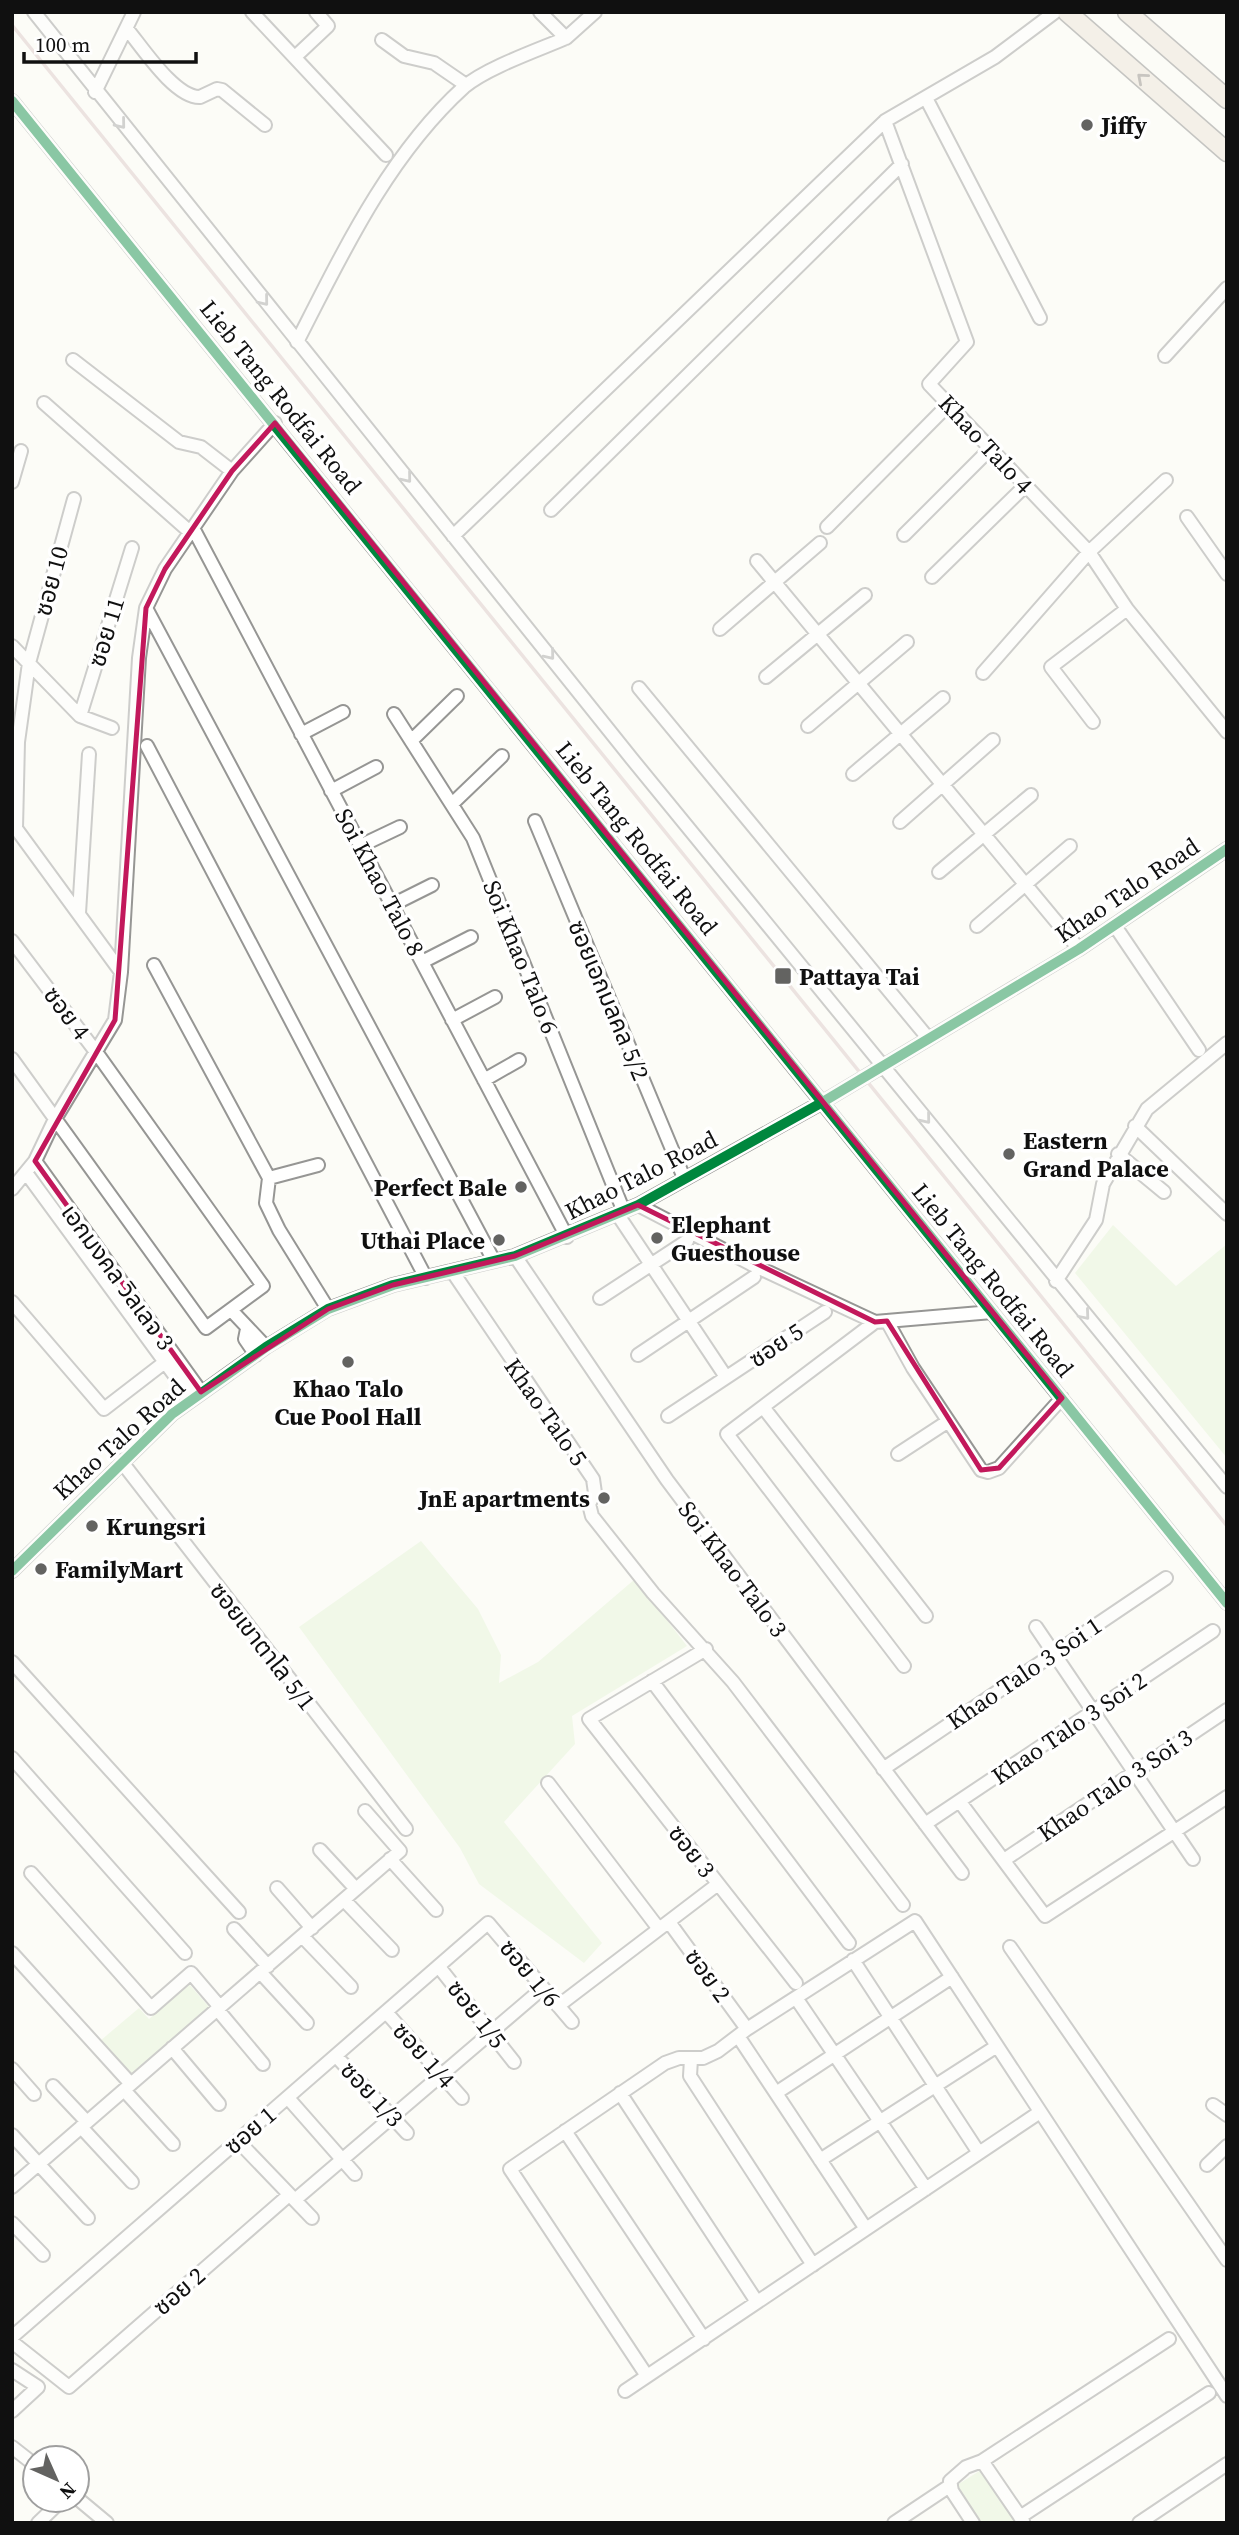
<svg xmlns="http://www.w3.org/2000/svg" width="1239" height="2535" font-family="'Source Serif 4','Noto Sans Thai',serif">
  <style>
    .green { fill: #e5f4d5 }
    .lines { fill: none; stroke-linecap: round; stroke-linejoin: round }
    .minor-casing { stroke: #969694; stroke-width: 16 }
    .highway-casing { stroke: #848481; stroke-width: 21 }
    .minor { stroke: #fffffe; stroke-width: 12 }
    .highway { stroke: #ece2d6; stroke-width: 18 }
    .rail { stroke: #dac5c4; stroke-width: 3.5 }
    .cycleway-casing { stroke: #fff; stroke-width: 15 }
    .cycleway { stroke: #00873e; stroke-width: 10 }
    .oneway { stroke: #89847d }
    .oneway2 { stroke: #9f9f9f }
    .marked { fill: none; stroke: #c2185b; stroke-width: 5; stroke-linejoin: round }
    .poi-dot { fill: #636361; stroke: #fff; stroke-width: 2.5 }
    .labels { text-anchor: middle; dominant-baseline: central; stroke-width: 7; stroke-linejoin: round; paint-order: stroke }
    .poi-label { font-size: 24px; font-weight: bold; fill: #101010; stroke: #fff; text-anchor: start }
    .street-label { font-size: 24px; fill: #101010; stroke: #fff }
  </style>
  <rect width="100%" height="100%" fill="#fcfcf7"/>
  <path class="green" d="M1113,1225L1176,1286L1227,1244V1458L1075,1273Z
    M421,1541L478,1609L501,1655L499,1683L538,1662L635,1579L687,1646L572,1716L575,1744L504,1822L602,1943L584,1963L479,1884L460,1848L299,1627Z
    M189,1984L210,2008L131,2076L100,2041L139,2008L149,2019Z
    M981,2470L1016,2523H981L957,2485Z"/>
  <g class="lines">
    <defs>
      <path id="minor" d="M34,12L632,759L1227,1487
        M252,12L386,155
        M540,12L566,38L595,12
        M127,29C142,47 175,98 200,97L217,89L222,90L265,125
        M382,40L404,56L434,63L466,85
        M295,57L328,26L316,12
        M95,92L134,12
        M926,98L1040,318
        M12,101L1227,1603
        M885,121L967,342L929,384L1089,552L1127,609L1227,732
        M297,342C343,252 388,156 464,87C486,68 538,50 566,38
        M1165,356L1227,288
        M73,360L179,442L201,447L232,471
        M44,403L190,532
        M12,482L21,451
        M551,510L902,164
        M1187,517L1227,574
        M827,527L950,403
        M193,528L567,1237
        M904,535L991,448
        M453,536L885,121L995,57L1055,12
        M757,561L1079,949
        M932,577L1025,486
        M146,608L494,1261
        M720,629L820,543
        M12,646L80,716L112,728
        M983,673L1089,552L1166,480
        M766,677L865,595
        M639,688L928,1038
        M394,714L473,838L624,1212
        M80,716L132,548
        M1093,722L1051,667L1127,609
        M808,726L907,642
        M301,734L343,712
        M411,741L457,696
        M147,746L426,1278
        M853,774L943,698
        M331,791L376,767
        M453,803L502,756
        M535,821L684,1178
        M900,822L993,740
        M12,823L121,972
        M16,828L18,742L29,663L74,499
        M360,846L400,827
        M939,872L1031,795
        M392,905L432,885
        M79,913L89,754
        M977,926L1070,846
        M1115,926L1199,1050
        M12,941L96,1052L263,1286L206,1328L12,1059
        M422,962L471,937
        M154,965L269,1178L266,1203L279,1230L328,1309
        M452,1020L495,997
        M484,1080L519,1060
        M1135,1126L1227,1214
        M1118,1154L1164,1192
        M35,1161L201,1392
        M27,1174L192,1399
        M269,1178L318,1165
        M12,1189L35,1161L55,1119L115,1020L121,972L139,658L146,608L165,569L232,471L275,423
        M638,1205L751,1264L875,1322L992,1312
        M618,1215L726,1377
        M515,1256L667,1480L962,1873
        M452,1271L593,1479L595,1493L589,1504L592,1516L653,1593L733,1682L903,1905
        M1056,1281L1096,1220L1103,1184L1147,1109L1227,1043
        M600,1298L687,1241
        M12,1302L104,1409L165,1362
        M231,1310L266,1347
        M887,1321L913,1368L981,1470L988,1472L999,1468L1062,1398
        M875,1322L727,1434L904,1666
        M247,1329L245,1339L256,1355
        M638,1355L754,1277
        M763,1407L926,1616
        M668,1416L825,1312
        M898,1454L947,1422
        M121,1461L406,1829
        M12,1571L172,1414L266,1347L328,1309L393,1285L515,1256L638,1205L821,1103L1079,949L1227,849
        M1036,1627L1193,1859
        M706,1649L589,1719L796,1983
        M12,1662L239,1912
        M652,1681L849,1943
        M12,1758L185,1953
        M883,1769L1166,1578
        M548,1783L659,1929
        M960,1802L1045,1916L1227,1797
        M925,1824L1213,1631
        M320,1850L356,1889
        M390,1859L436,1910
        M1004,1860L1227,1710
        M31,1873L151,2008L191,1973L220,2007
        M277,1888L312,1928
        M344,1900L392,1950
        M669,1922L747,2029
        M234,1929L268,1966
        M302,1936L351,1987
        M1010,1947L1227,2260
        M12,1953L131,2084
        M853,1960L979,2153
        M439,1967L514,2062
        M260,1972L307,2023
        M796,1998L926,2189
        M558,2006L718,1884
        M217,2009L263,2064
        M386,2012L462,2098
        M738,2036L866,2229
        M172,2048L219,2104
        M336,2056L407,2133
        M691,2059L690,2076L813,2265
        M12,2069L34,2094
        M53,2086L87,2122
        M124,2090L173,2144
        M620,2093L757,2302
        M776,2093L952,1977
        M288,2098L355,2174
        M1213,2105L1227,2115
        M81,2127L132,2182
        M565,2131L704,2339
        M12,2135L88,2218
        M238,2141L312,2218
        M820,2160L997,2046
        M1207,2165L1227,2146
        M12,2187L400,1851L365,1811
        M296,2199L543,1988
        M12,2223L43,2255
        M12,2337L488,1923L572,2022
        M12,2342L69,2387L289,2195
        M12,2370L38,2387L12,2411
        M647,2376L510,2169L665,2063L679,2058H703L718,2051L747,2029L915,1921L1227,2396
        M625,2391L1040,2112
        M12,2447L35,2465
        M982,2461L1023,2521
        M77,2498L107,2523
        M1020,2517L1209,2393
        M38,2523L62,2500
        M894,2523L951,2485
        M973,2523L952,2491L950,2481L966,2467L982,2461L1169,2339
        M1139,2523L1227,2464"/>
      <path id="highway" d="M1067,12L1227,152
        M1127,12L1227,99"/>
    </defs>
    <use href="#minor" class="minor-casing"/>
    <use href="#highway" class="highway-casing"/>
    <use href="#minor" class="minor"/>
    <use href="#highway" class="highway"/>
    <path class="rail" d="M12,25L1227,1526"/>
    <defs>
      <path id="cycleway" d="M12,101L1227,1603
        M12,1571L172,1414L266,1347L328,1309L393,1285L515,1256L638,1205L821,1103L1079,949L1227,849"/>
    </defs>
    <use href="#cycleway" class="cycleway-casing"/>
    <use href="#cycleway" class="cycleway"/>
  </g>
  <defs><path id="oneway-chevron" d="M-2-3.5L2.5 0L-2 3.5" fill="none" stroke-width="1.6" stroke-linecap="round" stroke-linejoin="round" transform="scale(1.75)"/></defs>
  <use class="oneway" href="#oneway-chevron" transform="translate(1142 78) rotate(-139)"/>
  <g class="oneway2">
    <use href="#oneway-chevron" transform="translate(121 124) rotate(51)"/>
    <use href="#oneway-chevron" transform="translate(264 301) rotate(51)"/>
    <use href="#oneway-chevron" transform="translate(407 478) rotate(51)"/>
    <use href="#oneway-chevron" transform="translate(550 655) rotate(51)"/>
    <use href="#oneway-chevron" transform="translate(926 1119) rotate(51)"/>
    <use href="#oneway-chevron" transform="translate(1085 1315) rotate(50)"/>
  </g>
  <path d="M0 0H1239V2535H0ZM275,423L1062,1398L999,1468L981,1470L887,1321L875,1322L638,1205L515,1256L393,1285L328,1309L201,1392L35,1161L115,1020L146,608L165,569L232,471Z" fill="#fcfcf7" fill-opacity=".55" fill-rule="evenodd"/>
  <path class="marked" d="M275,423L1062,1398L999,1468L981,1470L887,1321L875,1322L638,1205L515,1256L393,1285L328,1309L201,1392L35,1161L115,1020L146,608L165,569L232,471Z"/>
  <g class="poi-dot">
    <circle cx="1087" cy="125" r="7"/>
    <rect x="774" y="967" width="18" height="18" rx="3.5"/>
    <circle cx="1009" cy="1154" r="7"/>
    <circle cx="521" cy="1187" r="7"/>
    <circle cx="657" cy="1238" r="7"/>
    <circle cx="499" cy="1240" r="7"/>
    <circle cx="348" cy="1362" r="7"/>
    <circle cx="604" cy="1498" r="7"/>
    <circle cx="92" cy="1526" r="7"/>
    <circle cx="41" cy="1569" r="7"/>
  </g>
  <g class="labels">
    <g class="poi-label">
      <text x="1101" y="125">Jiffy</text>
      <text x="799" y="976">Pattaya Tai</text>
      <text x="1023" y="1140">Eastern<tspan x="1023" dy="28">Grand Palace</tspan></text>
      <text x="507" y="1187" text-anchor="end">Perfect Bale</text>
      <text x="671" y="1224">Elephant<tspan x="671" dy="28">Guesthouse</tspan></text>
      <text x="485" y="1240" text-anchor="end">Uthai Place</text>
      <text x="348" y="1388" text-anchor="middle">Khao Talo<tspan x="348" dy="28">Cue Pool Hall</tspan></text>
      <text x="590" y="1498" text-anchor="end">JnE apartments</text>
      <text x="106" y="1526">Krungsri</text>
      <text x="55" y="1569">FamilyMart</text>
    </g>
    <g class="street-label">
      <text transform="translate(281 397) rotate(51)">Lieb Tang Rodfai Road</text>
      <text transform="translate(986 444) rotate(47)">Khao Talo 4</text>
      <text transform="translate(51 581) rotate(-75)">ซอย 10</text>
      <text transform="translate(106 632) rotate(-73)">ซอย 11</text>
      <text transform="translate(637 838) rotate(51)">Lieb Tang Rodfai Road</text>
      <text transform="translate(380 882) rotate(62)">Soi Khao Talo 8</text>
      <text transform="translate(1127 890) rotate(-34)">Khao Talo Road</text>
      <text transform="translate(521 957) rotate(68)">Soi Khao Talo 6</text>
      <text transform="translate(609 1000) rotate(67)">ซอยเอกมลคล 5/2</text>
      <text transform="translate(67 1013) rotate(53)">ซอย 4</text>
      <text transform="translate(641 1175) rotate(-27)">Khao Talo Road</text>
      <text transform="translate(118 1277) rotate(54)">เอกมงคล วิลเลจ 3</text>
      <text transform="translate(993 1280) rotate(51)">Lieb Tang Rodfai Road</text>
      <text transform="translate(776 1345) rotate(-34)">ซอย 5</text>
      <text transform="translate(546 1412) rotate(55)">Khao Talo 5</text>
      <text transform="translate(119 1439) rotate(-42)">Khao Talo Road</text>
      <text transform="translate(733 1569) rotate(53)">Soi Khao Talo 3</text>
      <text transform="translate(263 1646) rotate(52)">ซอยเขาตาโล 5/1</text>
      <text transform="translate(1024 1673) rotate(-34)">Khao Talo 3 Soi 1</text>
      <text transform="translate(1069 1728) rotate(-34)">Khao Talo 3 Soi 2</text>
      <text transform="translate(1115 1785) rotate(-34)">Khao Talo 3 Soi 3</text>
      <text transform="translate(692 1851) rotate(52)">ซอย 3</text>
      <text transform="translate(530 1973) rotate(50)">ซอย 1/6</text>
      <text transform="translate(708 1975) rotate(54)">ซอย 2</text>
      <text transform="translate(477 2014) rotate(52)">ซอย 1/5</text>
      <text transform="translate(424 2055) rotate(48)">ซอย 1/4</text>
      <text transform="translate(372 2094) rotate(47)">ซอย 1/3</text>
      <text transform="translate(250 2130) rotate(-41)">ซอย 1</text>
      <text transform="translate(179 2291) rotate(-41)">ซอย 2</text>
    </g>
  </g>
  <rect width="1239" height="2535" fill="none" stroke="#101010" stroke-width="28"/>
  <g transform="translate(56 2479) rotate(135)"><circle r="33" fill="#ffffff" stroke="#9f9f9f" stroke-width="2"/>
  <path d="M0-5L12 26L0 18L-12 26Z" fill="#636361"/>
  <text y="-10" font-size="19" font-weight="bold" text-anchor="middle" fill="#101010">N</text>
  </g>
  <path d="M24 52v10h172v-10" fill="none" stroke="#101010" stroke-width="3.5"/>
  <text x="35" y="52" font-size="21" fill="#101010" stroke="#ffffff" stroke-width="5" paint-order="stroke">100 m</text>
</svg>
